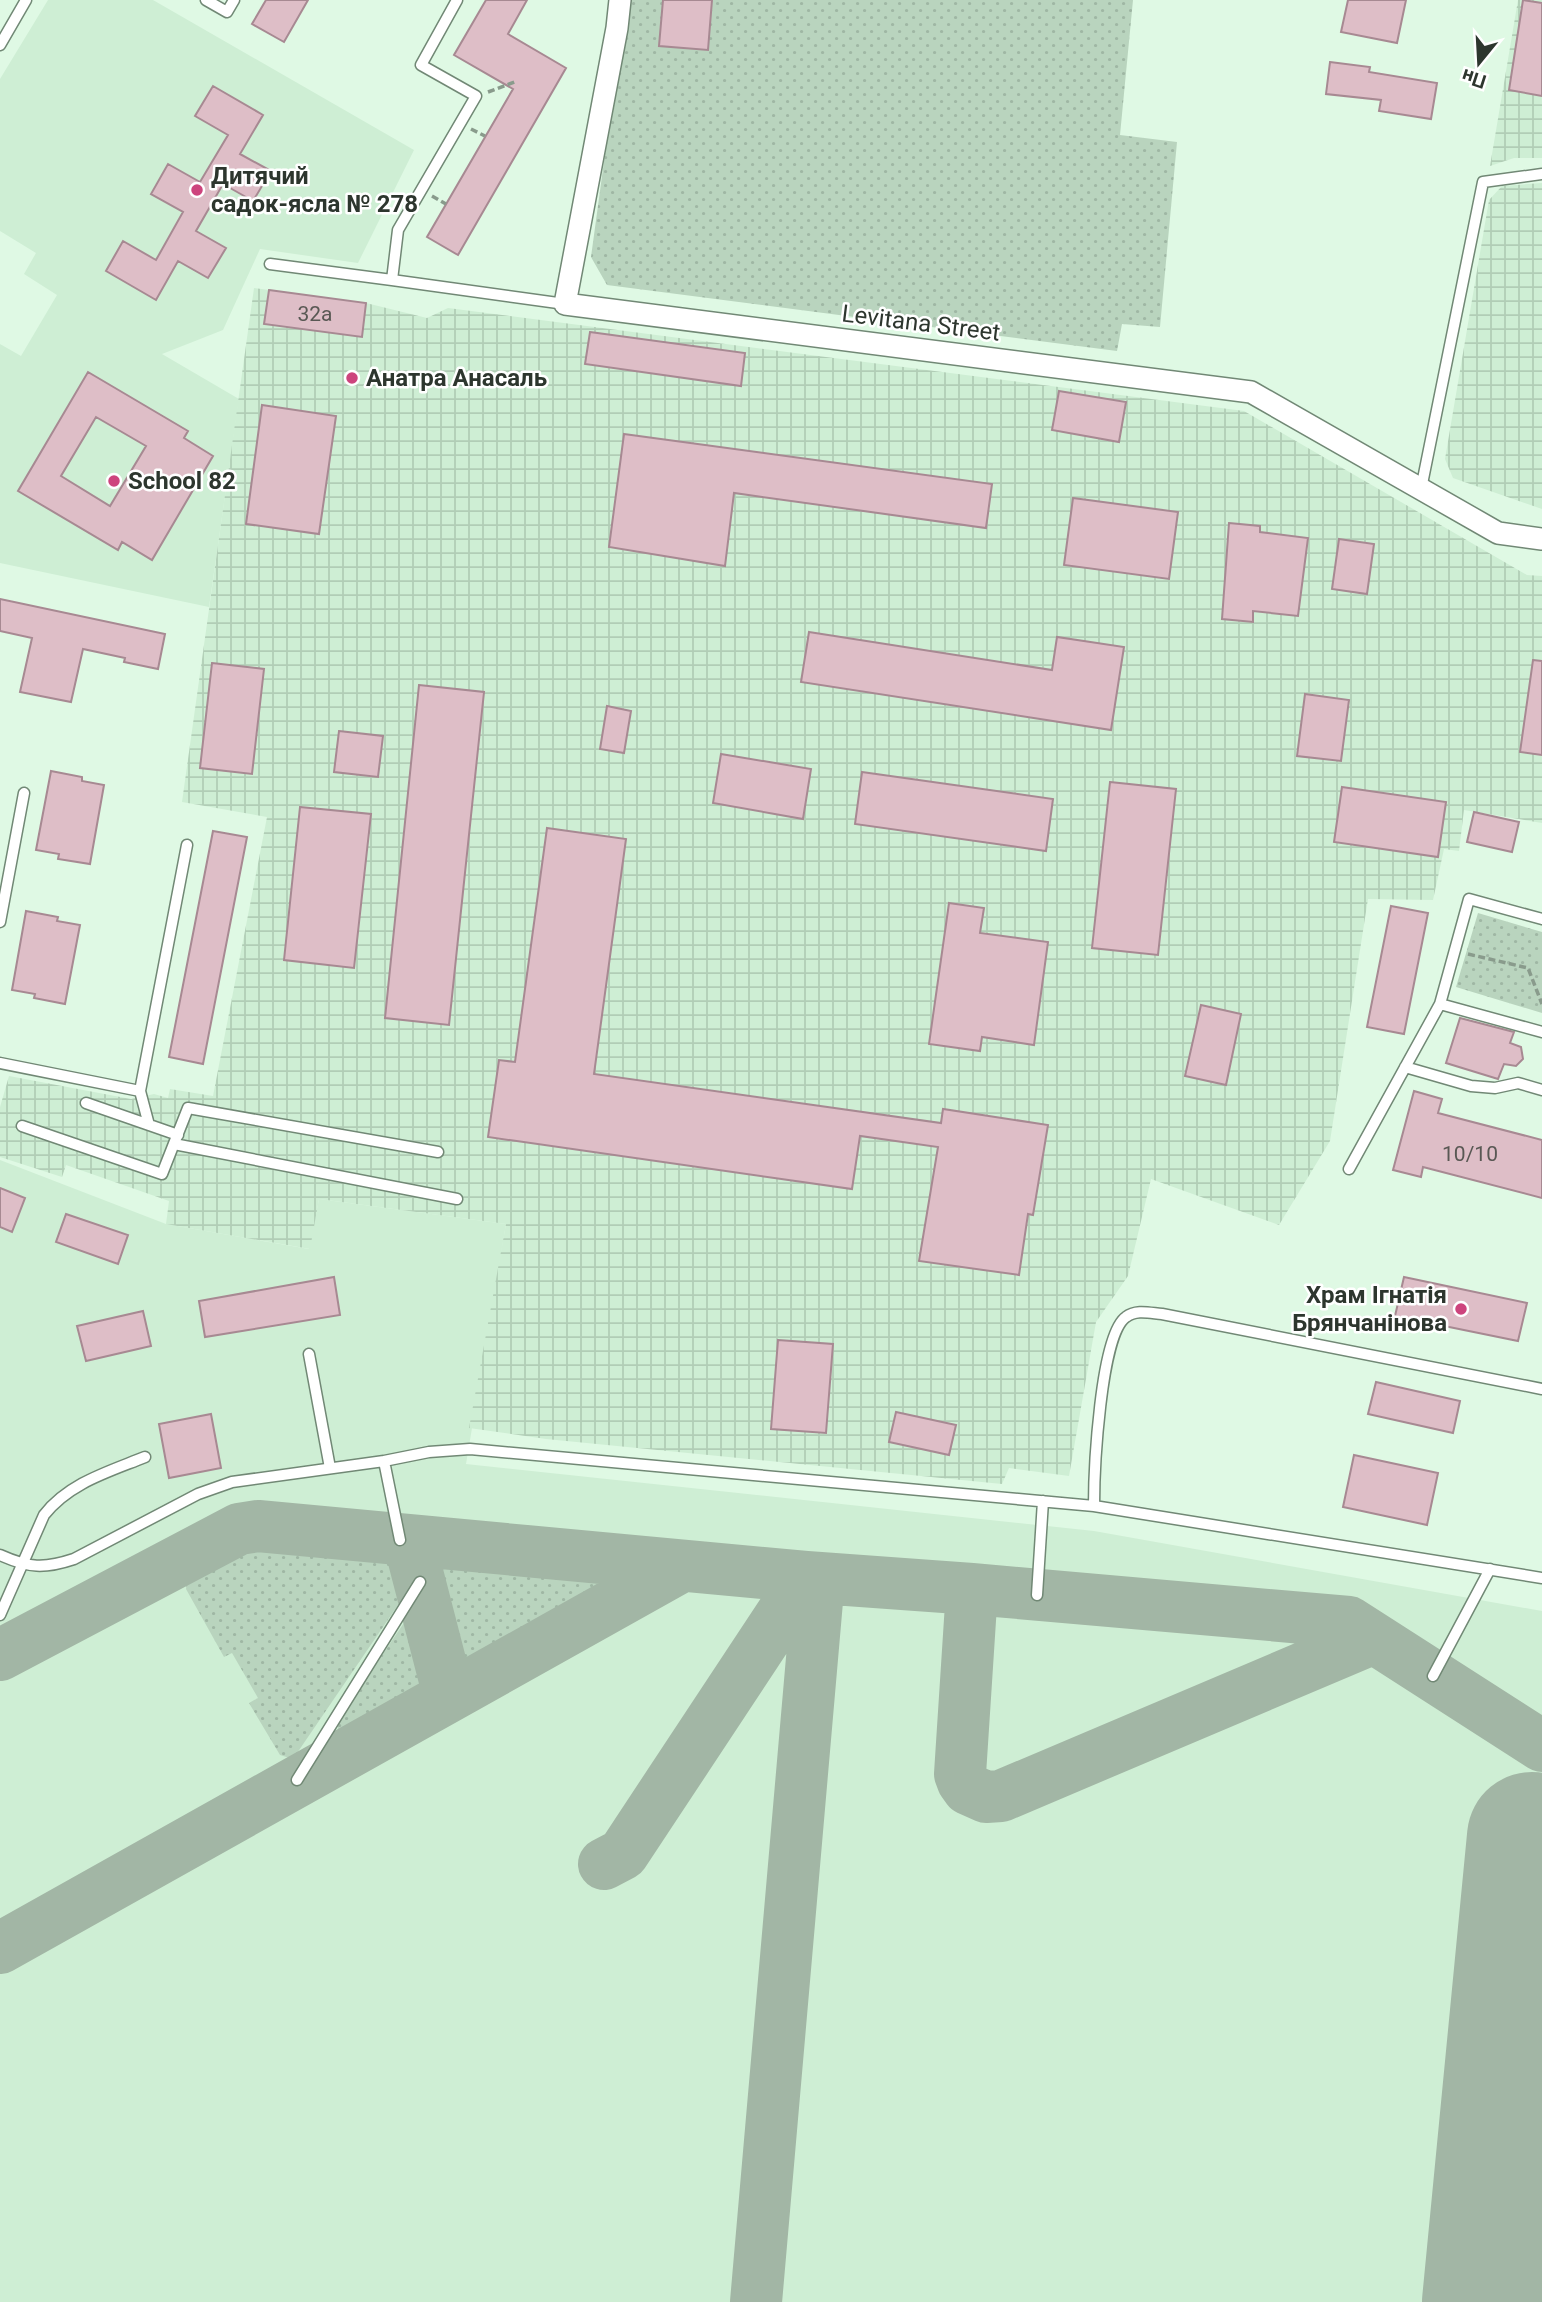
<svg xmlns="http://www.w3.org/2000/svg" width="1542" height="2302" font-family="Roboto,sans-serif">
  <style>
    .built { fill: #ceeed4 }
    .industrial { fill: url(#industrial-grid) }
    .grass { fill: url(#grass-dots) }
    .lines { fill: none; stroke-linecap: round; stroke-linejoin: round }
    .taxiway { stroke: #a2b6a5; stroke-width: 52 }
    .runway { stroke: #a2b6a5; stroke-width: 130 }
    .building { fill: #debec7; stroke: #a78992; stroke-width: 2; fill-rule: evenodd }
    .lane-casing { stroke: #718875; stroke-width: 13 }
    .street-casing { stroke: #718875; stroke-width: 24 }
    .path { stroke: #899b8c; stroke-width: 3.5; stroke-dasharray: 7 3.5; stroke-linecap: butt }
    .lane { stroke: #fff; stroke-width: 10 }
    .street { stroke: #fff; stroke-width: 21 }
    .poi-dot { fill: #cd447d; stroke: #fff; stroke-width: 2.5 }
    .labels { text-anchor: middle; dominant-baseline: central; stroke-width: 5; stroke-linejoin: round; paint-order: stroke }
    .number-label { font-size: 21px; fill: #595854 }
    .poi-label { font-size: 24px; font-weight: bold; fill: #2d362e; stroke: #fff; text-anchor: start }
    .street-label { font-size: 24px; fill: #2d362e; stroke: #fff }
  </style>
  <defs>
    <pattern id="industrial-grid" width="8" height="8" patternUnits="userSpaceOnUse" patternTransform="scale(1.75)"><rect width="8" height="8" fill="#ceeed4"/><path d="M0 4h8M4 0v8" fill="none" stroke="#b1cdb6"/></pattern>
    <pattern id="grass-dots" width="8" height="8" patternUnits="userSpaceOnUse" patternTransform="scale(1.75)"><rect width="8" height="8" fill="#b9d4be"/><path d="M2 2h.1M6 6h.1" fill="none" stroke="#9fb7a4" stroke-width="1.8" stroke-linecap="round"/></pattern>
  </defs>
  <rect width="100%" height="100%" fill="#dff9e4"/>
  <path class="built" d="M48,0H153L414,150L358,263L260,249L223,330L162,354L239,399L209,607L0,563V344L21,356L57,295L24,274L36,253L0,231V79Z
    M0,1160L166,1224L309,1249L319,1199L506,1224L466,1464L1094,1531L1542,1611V2302H0Z"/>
  <path class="industrial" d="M1518,0H1542V158H1514L1490,166Z
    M1542,183V509L1453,478L1445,459L1489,200L1502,186Z
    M254,288L366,303L427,318L448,308L1244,411L1527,575L1542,576V823L1464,810L1459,851L1444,849L1433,900L1368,899L1330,1141L1279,1225L1151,1179L1128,1276L1096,1322L1069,1476L1009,1468L1002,1484L546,1439L469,1428L506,1224L319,1199L310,1249L166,1224L169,1201L66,1165L62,1177L0,1157V1107L9,1076L131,1099L154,1094L168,1098L170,1089L213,1096L267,817L182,802Z"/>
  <path class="grass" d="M626,0H1133L1120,135L1177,142L1160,327L1122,324L1117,351L607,285L591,257Z
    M1478,913L1542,932V1013L1456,987Z
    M263,1543L394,1555L403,1592L398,1605L293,1759L280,1755L249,1703L258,1698L232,1653L224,1657L186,1589L188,1574L240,1545Z
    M451,1560L614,1576V1582L458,1669L433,1570L438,1563Z
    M412,1611L430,1684L337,1737L338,1726L345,1710Z"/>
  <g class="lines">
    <path class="taxiway" d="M409,1541L449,1696
      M972,1589L960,1774L963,1782L968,1789L986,1797L1001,1796L1374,1638
      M0,1655L239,1529L258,1526L806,1577L972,1589L1349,1622L1542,1746
      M604,1864L623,1854L806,1577
      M0,1948L682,1566
      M756,2302L819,1578"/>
    <path class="runway" d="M1487,2302L1532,1837"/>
  </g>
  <path class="building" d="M266,0H308L284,42L252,24Z
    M486,0H527L508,34L566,68L458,255L427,237L513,89L454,55Z
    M663,0H712L708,50L659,46Z
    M1348,0H1406L1397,43L1341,32Z
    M1523,0L1542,3V96L1509,90Z
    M1330,62L1370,67L1369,72L1437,83L1431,119L1379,111L1381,100L1326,94Z
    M213,86L263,115L240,154L271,171L253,201L223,184L196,231L226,248L208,278L178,261L156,300L106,271L123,241L156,260L183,212L151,194L168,164L200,182L228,135L195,116Z
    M269,290L366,303L362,337L264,324Z
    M590,332L745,353L741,386L585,364Z
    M88,372L188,431L184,438L213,456L152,560L122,542L118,550L18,491ZM96,417L146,446L110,506L61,476Z
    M1059,391L1126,402L1119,442L1052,430Z
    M262,405L336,416L319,534L246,524Z
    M624,434L992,484L986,528L734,493L725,566L609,547Z
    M1073,498L1178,512L1169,579L1064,565Z
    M1229,523L1260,526V532L1308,538L1298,616L1253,611V622L1222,619Z
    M1339,539L1374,544L1367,594L1332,589Z
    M0,599L165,634L158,669L124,662L125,658L83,649L71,702L20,692L32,638L0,631Z
    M809,632L1052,670L1057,637L1124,647L1111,730L801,682Z
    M1533,660L1542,661V755L1520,752Z
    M212,663L264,669L252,774L200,768Z
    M419,685L484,692L449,1025L385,1018Z
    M1305,694L1349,700L1341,761L1297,756Z
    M607,706L631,711L624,753L600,749Z
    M339,731L383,736L378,777L334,772Z
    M721,754L811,769L803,819L713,803Z
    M51,771L82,777V781L104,785L90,864L58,859L59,854L36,850Z
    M862,772L1053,799L1046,851L855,824Z
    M1110,782L1176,789L1158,955L1092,948Z
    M1342,787L1446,802L1438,857L1334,842Z
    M300,807L371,814L354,968L284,960Z
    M1474,812L1519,822L1512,852L1467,842Z
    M547,828L626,839L594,1074L941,1123L943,1109L1048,1125L1033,1215L1028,1214L1019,1275L919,1261L938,1147L860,1136L852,1189L488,1137L499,1060L515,1062Z
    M213,831L247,837L203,1064L169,1057Z
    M949,903L984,908L980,933L1048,942L1034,1045L982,1037L980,1051L929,1044Z
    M1391,906L1428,913L1404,1034L1367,1027Z
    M26,911L58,917L57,921L80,925L65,1004L34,998L35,994L12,990Z
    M1201,1005L1241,1014L1226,1085L1185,1076Z
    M1460,1018L1514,1032L1510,1043L1521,1047L1523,1059L1516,1066L1504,1064L1498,1079L1446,1063Z
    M1414,1091L1442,1099L1438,1113L1542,1140V1198L1423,1167L1421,1177L1393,1170Z
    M0,1188L25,1198L12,1232L0,1227Z
    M66,1214L128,1235L118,1264L56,1242Z
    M334,1277L340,1315L205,1337L199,1301Z
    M1404,1277L1527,1303L1518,1341L1395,1316Z
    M143,1311L151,1346L86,1361L77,1326Z
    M778,1340L833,1344L826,1433L771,1429Z
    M1376,1382L1460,1401L1453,1433L1368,1414Z
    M896,1412L956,1425L949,1455L889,1442Z
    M211,1414L221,1468L169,1478L159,1424Z
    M1354,1455L1438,1473L1427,1525L1343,1507Z"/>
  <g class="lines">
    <defs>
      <path id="lane" d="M206,0L227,12L234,0
        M457,0L421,65L476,96L398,230L392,280L565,304
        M0,45L26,0
        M270,264L392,280
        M1421,489L1483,182L1542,174
        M1542,919L1469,899L1440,1004L1542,1032
        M0,922L24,793
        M0,1063L140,1091L187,845
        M1405,1067L1471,1086L1495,1088L1518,1083L1542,1090
        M140,1091L149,1125
        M86,1103L178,1135
        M22,1126L162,1174L188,1108L438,1152
        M174,1144L457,1199
        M1349,1169L1440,1004
        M309,1354L330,1468
        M384,1461L400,1540
        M1094,1506C1094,1472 1100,1335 1126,1317C1136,1309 1150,1313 1162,1314L1542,1389
        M0,1555C29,1568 44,1569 74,1559L198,1494L232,1482L384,1461L429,1452L470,1449L1094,1506L1542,1578
        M1037,1595L1043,1501
        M0,1615L44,1515C69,1483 108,1472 145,1457
        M1433,1676L1490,1569
        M297,1780L420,1582"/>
      <path id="street" d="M620,0L617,28L565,304L1251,392L1498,533L1542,539"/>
    </defs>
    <use href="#lane" class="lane-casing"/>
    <use href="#street" class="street-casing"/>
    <path class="path" d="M488,92L517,81
      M471,129L485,136
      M432,196L446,204
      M1468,954L1528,968L1542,1004"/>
    <use href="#lane" class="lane"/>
    <use href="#street" class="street"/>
  </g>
  <g class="poi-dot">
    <circle cx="197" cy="190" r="7"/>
    <circle cx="352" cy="378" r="7"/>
    <circle cx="114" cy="481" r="7"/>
    <circle cx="1461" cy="1309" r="7"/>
  </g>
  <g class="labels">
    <g class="number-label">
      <text x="315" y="314">32а</text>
      <text x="1470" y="1154">10/10</text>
    </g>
    <g class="poi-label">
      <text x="211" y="176">Дитячий<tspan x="211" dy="28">садок-ясла № 278</tspan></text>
      <text x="366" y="378">Анатра Анасаль</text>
      <text x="128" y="481">School 82</text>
      <text x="1447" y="1295" text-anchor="end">Храм Ігнатія<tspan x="1447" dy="28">Брянчанінова</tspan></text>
    </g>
    <g class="street-label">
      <text transform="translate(921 323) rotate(7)">Levitana Street</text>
    </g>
  </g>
  <g transform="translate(1479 63) rotate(198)" stroke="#ffffff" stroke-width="5" paint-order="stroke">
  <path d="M0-5L12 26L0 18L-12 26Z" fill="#2d362e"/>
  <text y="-10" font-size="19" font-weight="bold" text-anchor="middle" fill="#2d362e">Пн</text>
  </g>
</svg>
